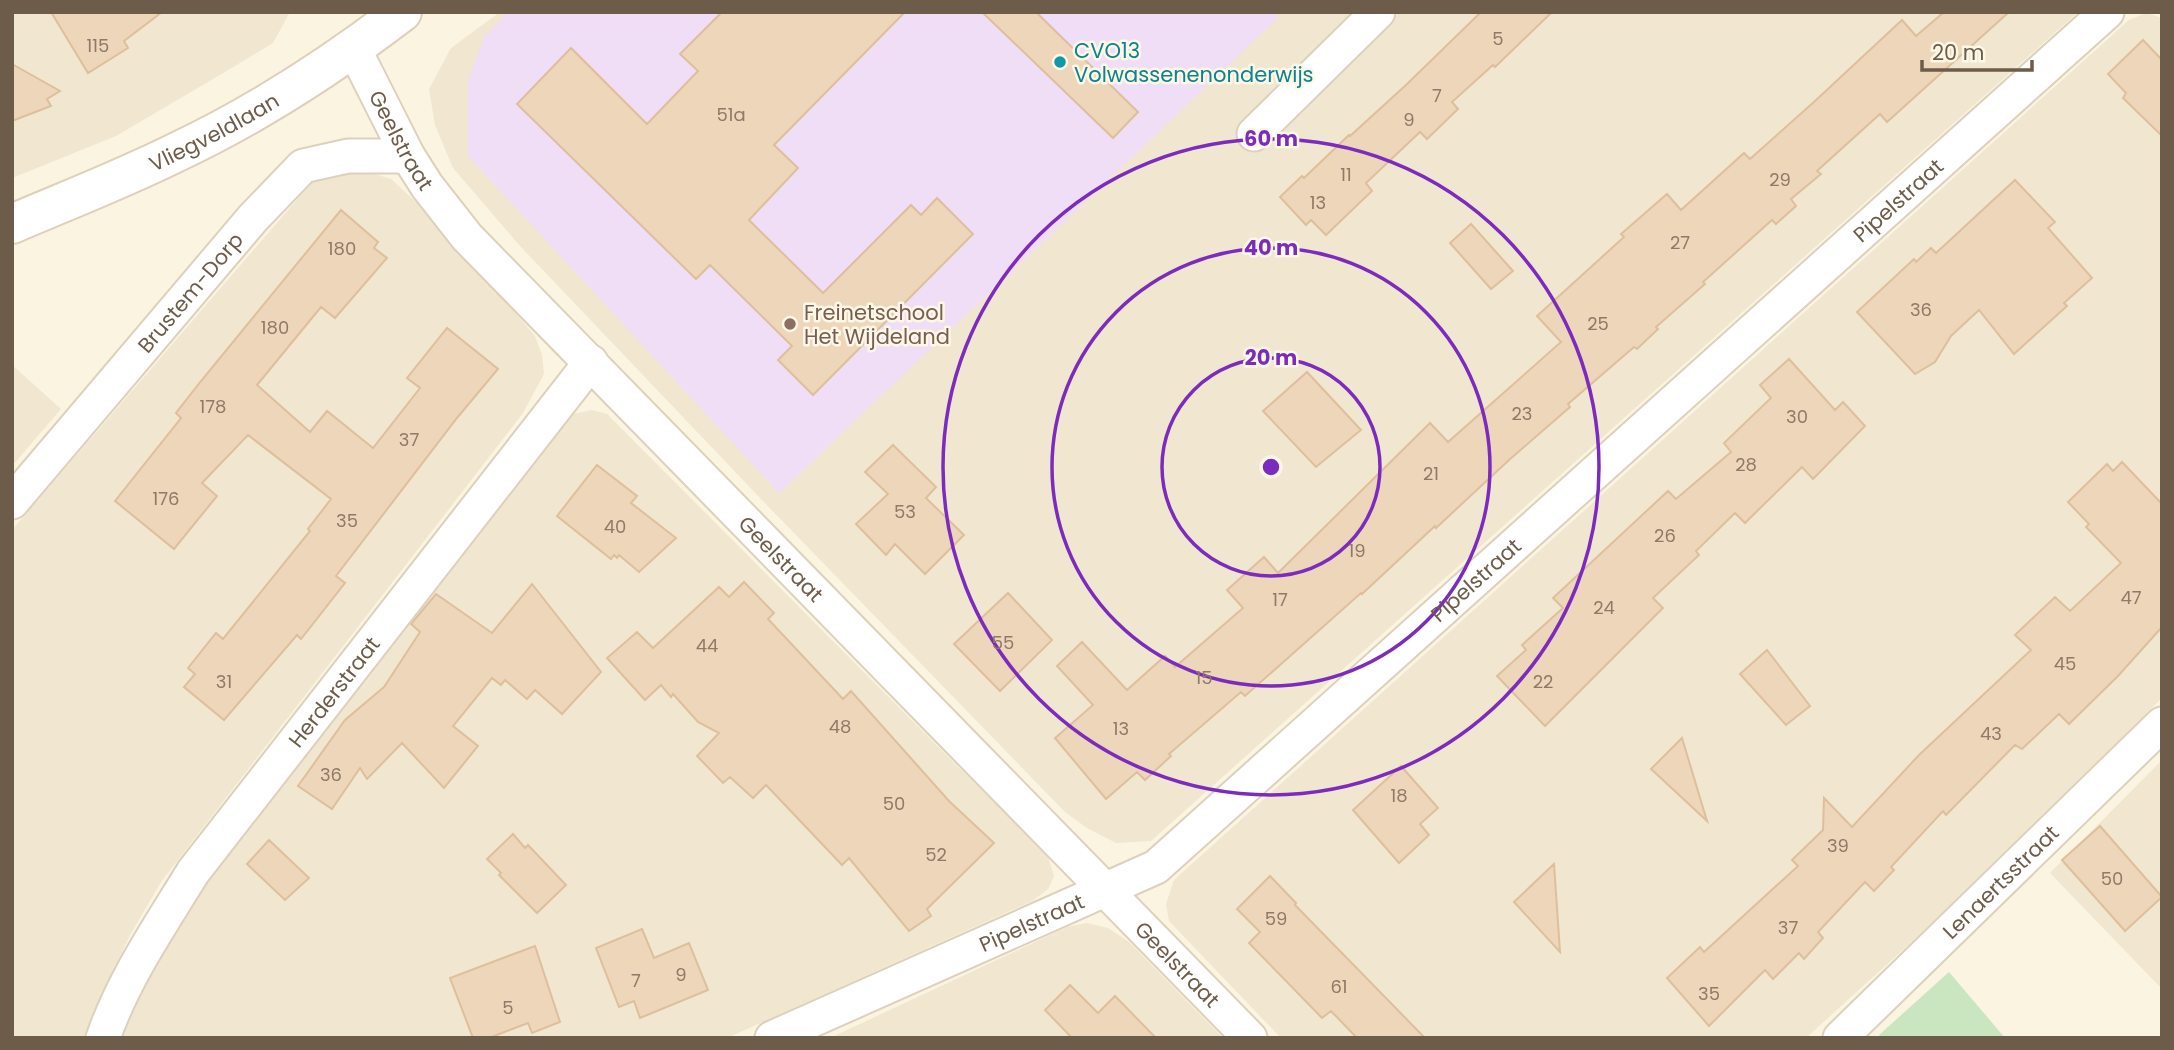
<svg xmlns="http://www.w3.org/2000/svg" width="2174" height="1050" font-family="Poppins,sans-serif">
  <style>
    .residential { fill: #f1e6cf }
    .education { fill: #f0ddf6 }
    .grass { fill: #cae6c1 }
    .building { fill: #edd6ba; stroke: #debf9c; stroke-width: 2 }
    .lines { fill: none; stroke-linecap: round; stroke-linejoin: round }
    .street-casing { stroke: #ddd1bd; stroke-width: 37 }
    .secondary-casing { stroke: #ded0b9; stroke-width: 42 }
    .street { stroke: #fff; stroke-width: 33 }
    .secondary { stroke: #fff; stroke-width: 38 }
    .ring { fill: none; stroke: #7b2cbf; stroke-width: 3.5 }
    .culture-dot { fill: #0f9aa8; stroke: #fdf8e6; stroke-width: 2.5 }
    .education-dot { fill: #8d6e63; stroke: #fdf8e6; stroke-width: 2.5 }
    .labels { text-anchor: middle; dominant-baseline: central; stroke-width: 5; stroke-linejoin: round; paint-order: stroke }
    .number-label { font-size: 18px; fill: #8e7a66 }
    .culture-label { font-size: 21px; fill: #0d838f; stroke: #fdf8e6; text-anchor: start }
    .street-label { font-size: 21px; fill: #6e5c4a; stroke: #fdf8e6 }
    .education-label { font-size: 21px; fill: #785e54; stroke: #fdf8e6; text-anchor: start }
    .centre { fill: #7b2cbf; stroke: #fdf8e6; stroke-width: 3.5 }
    .ring-label { font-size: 21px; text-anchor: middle; font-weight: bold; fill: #7b2cbf; stroke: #fdf8e6; stroke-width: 5; stroke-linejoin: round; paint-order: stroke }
  </style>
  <rect width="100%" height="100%" fill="#faf4e0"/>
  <path class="residential" d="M12,12H290L273,43L235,66L116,136L12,178Z
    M500,12H2078L1151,841L1116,843L1087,828L1065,812L762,500L520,246L453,168L435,125L429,89L451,48Z
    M2146,13L2162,18V698L1928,927L1806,1038H1281L1169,921L1166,904L1174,880L2129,20Z
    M368,172L391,179L432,217L535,336L542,355L544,374L523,413L161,882L130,935L103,992L86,1038H12V530L313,181L339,173Z
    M12,365L61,409L12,466Z
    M592,410L607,414L1048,857L1054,876L1048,889L1032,901L727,1038H116L157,951L224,857L573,414Z
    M2162,760V989L2050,873Z
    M1087,923L1108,928L1129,942L1223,1038H830L1067,927Z"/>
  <path class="education" d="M508,12H1272L1278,18L779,493L468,156V81L484,37Z"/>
  <path class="grass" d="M1949,972L2005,1038H1882L1879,1035Z"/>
  <path class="building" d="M51,12H162L124,41L128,48L88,73Z
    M722,12H905L774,145L798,168L749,220L823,293L911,205L921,215L937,198L973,234L813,395L778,360L792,346L710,265L696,279L517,104L571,48L647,124L698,71L680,54Z
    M982,12H1036L1138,112L1113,138Z
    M1481,12H1552L1495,67L1493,65L1452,102L1458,109L1427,139L1420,132L1366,183L1372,191L1326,235L1311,220L1306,225L1280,197L1302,176L1304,178L1349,135L1350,136L1406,85Z
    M1944,12H2009L1887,122L1880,114L1817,171L1821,174L1791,199L1796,206L1776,224L1772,220L1703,282L1705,284L1656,327L1658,329L1637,349L1634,347L1568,404L1570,407L1509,460L1436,528L1435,526L1362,594L1361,593L1245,696L1241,692L1169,754L1171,756L1145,780L1137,772L1106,799L1055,738L1093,705L1057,666L1082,642L1127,690L1165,656L1175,667L1243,608L1227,590L1264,557L1278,573L1430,423L1448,442L1561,342L1537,316L1624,237L1621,234L1667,194L1681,210L1744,153L1750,159L1815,101L1902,20L1916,36Z
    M2143,40L2162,60V136L2123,98L2126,93L2108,74Z
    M12,64L60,91L47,99L51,106L12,121Z
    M2015,180L2055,222L2048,228L2092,278L2064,303L2067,306L2014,354L1979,310L1951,336L1935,362L1915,374L1857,312L1914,259L1916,262L1931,248L1936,253Z
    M341,210L378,242L374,248L387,258L335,318L321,307L257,385L310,432L327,411L373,448L420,388L407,378L447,328L498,369L457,418L336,576L345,583L301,639L297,635L224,720L184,687L195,674L188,668L216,633L223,639L310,531L308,529L331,499L248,435L202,483L217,496L174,549L115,501L181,418L176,413L201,381Z
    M1471,224L1513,271L1491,289L1450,243Z
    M1789,359L1835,410L1843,402L1865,426L1813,479L1802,467L1745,523L1735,513L1696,551L1699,555L1653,598L1663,608L1545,726L1497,676L1526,650L1522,645L1563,608L1553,598L1668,491L1676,499L1731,452L1724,443L1771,398L1760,385Z
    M1307,372L1361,430L1316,467L1263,411Z
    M893,445L936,487L926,498L964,535L925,574L895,544L886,555L856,524L888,494L865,472Z
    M2122,462L2162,504V627L2118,676L2069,724L2059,714L2022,749L2015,745L1946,815L1943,811L1891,867L1894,870L1874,891L1865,882L1818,932L1823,938L1804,959L1799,953L1773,979L1765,970L1709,1026L1667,978L1700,947L1704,952L1798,866L1792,860L1823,830L1824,798L1852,827L1919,755L2031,650L2015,635L2055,597L2070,611L2121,563L2086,527L2089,524L2068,502L2107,464L2113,471Z
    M597,465L637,496L631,503L676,538L639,572L619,555L617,558L614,555L611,559L557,516Z
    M744,582L774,613L768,619L843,699L851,691L949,801L994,843L927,909L931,916L909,931L849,858L842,865L766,785L753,798L730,777L723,783L697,756L719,733L698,722L673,694L671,697L661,685L645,700L607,658L637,632L653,648L719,587L729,597Z
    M532,584L601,672L562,714L535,690L527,699L505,680L501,685L492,678L453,726L478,746L444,788L402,743L367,779L360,768L332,809L298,786L345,720L384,687L420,632L411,624L436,594L492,633Z
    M1008,593L1052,640L1000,691L954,644Z
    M1767,650L1810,706L1786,725L1740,674Z
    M1682,738L1707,821L1651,769Z
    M1401,766L1438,808L1420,824L1429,835L1399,863L1353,810Z
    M2100,826L2162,897L2125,931L2062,860Z
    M513,834L525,848L528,845L566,885L537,913L499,875L501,873L487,859Z
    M269,840L309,878L285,900L247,864Z
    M1554,864L1560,952L1514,902Z
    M1270,876L1296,903L1295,905L1425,1038H1357L1331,1011L1322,1018L1249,943L1260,932L1237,909Z
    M642,929L654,958L689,943L708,990L640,1018L634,1001L619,1007L596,948Z
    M535,946L560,1022L532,1033L528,1023L489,1038H473L450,978Z
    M1070,985L1098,1013L1115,996L1156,1038H1072L1045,1010Z"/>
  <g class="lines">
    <defs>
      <g id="street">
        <path id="s1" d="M353,47L408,156L427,186L467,237L1250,1038"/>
        <path d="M1254,134L1378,12"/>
        <path id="s2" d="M12,502L253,218L303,166L348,156H408"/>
        <path id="s3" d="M103,1038C124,978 160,926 193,872L591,362"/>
        <path id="s4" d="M772,1038L1156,867L2107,12"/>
        <path id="s5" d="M1840,1038L2162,724"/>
      </g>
      <g id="secondary">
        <path id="s6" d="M12,224C68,200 125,178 179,151C255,115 335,63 402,12"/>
      </g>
    </defs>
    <use href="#street" class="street-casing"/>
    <use href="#secondary" class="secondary-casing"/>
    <use href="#street" class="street"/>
    <use href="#secondary" class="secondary"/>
  </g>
  <g class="ring">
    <circle cx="1271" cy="467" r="109"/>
    <circle cx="1271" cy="467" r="219"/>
    <circle cx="1271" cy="467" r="328"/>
  </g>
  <circle class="culture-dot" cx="1060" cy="62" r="7"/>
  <circle class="education-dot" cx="790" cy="324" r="7"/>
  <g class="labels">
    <g class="number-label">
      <text x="1498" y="38">5</text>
      <text x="98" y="45">115</text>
      <text x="1437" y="95">7</text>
      <text x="731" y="114">51a</text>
      <text x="1409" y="119">9</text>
      <text x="1346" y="174">11</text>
      <text x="1780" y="179">29</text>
      <text x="1318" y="202">13</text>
      <text x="1680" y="242">27</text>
      <text x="342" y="248">180</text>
      <text x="1921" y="309">36</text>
      <text x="1598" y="323">25</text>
      <text x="275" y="327">180</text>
      <text x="213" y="406">178</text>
      <text x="1522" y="413">23</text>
      <text x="1797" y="416">30</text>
      <text x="409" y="439">37</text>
      <text x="1746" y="464">28</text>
      <text x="1431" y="473">21</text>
      <text x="166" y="498">176</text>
      <text x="905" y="511">53</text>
      <text x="347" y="520">35</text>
      <text x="615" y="526">40</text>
      <text x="1665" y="535">26</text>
      <text x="1357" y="550">19</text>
      <text x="2131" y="597">47</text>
      <text x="1280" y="599">17</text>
      <text x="1604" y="607">24</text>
      <text x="1003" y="642">55</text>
      <text x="707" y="645">44</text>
      <text x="2065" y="663">45</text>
      <text x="1204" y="677">15</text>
      <text x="224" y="681">31</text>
      <text x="1543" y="681">22</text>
      <text x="840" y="726">48</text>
      <text x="1121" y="728">13</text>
      <text x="1991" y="733">43</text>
      <text x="331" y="774">36</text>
      <text x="1399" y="795">18</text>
      <text x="894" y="803">50</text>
      <text x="1838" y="845">39</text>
      <text x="936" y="854">52</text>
      <text x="2112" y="878">50</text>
      <text x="1276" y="918">59</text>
      <text x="1788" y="927">37</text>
      <text x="681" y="974">9</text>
      <text x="636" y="980">7</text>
      <text x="1339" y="986">61</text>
      <text x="1709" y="993">35</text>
      <text x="508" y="1007">5</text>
    </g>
    <g class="culture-label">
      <text x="1074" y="50">CVO13<tspan x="1074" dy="24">Volwassenenonderwijs</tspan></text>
    </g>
    <g class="street-label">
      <text stroke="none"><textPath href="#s6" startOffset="222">Vliegveldlaan</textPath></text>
      <text stroke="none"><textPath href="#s1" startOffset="105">Geelstraat</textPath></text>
      <text stroke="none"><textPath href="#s4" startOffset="1418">Pipelstraat</textPath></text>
      <text stroke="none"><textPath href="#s2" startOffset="275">Brustem-Dorp</textPath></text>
      <text stroke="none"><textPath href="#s1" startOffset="672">Geelstraat</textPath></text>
      <text stroke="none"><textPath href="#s4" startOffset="850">Pipelstraat</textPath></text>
      <text stroke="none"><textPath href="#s3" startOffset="418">Herderstraat</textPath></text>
      <text stroke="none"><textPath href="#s5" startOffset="224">Lenaertsstraat</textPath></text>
      <text stroke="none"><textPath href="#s4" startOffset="284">Pipelstraat</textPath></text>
      <text stroke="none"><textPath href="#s1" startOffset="1239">Geelstraat</textPath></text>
    </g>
    <g class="education-label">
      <text x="804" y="312">Freinetschool<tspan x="804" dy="24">Het Wijdeland</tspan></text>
    </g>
  </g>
  <circle cx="1271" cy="467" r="10" class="centre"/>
  <g class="ring-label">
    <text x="1271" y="146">60 m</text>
    <text x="1271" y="255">40 m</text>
    <text x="1271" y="365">20 m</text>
  </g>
  <rect width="2174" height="1050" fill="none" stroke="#6e5c4a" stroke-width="28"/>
  <path d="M1922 60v10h110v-10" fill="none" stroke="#6e5c4a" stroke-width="3.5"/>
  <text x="1932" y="60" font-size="21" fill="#6e5c4a" stroke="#fdf8e6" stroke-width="5" paint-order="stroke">20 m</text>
</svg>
